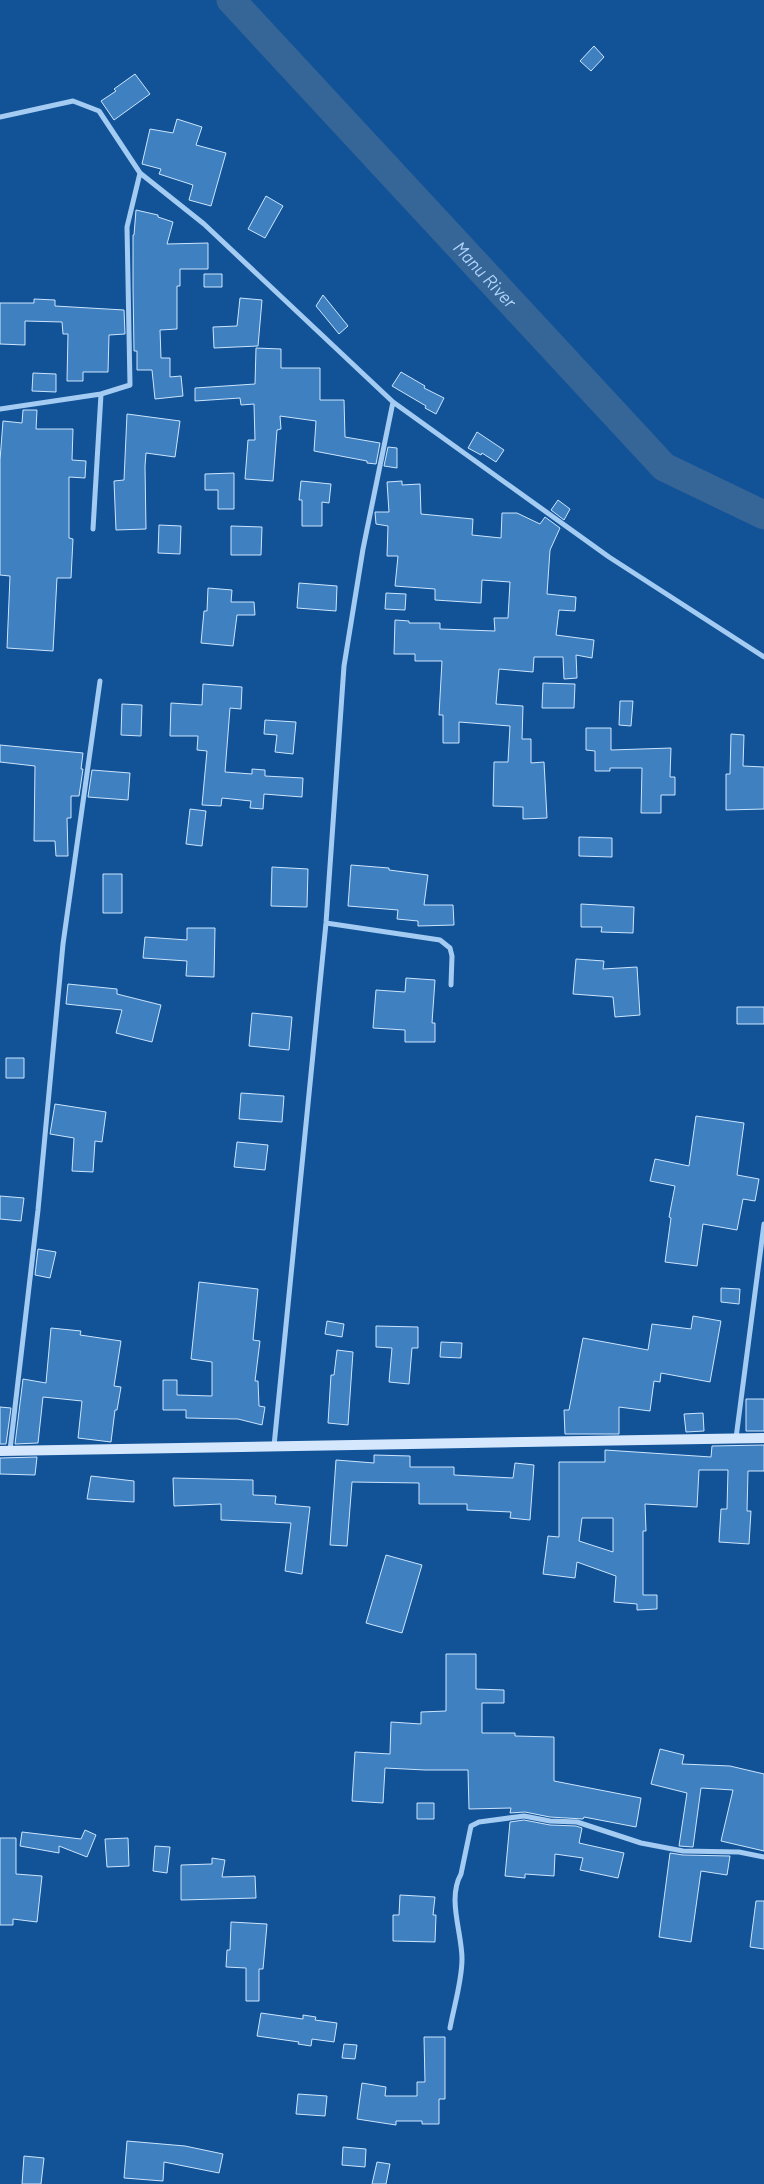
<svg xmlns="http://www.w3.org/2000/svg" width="764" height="2184" font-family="Barlow,sans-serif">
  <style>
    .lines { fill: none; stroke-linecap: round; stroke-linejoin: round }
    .river { stroke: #366597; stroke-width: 29 }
    .building { fill: #3f80c1; stroke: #cce5fd; fill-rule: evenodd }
    .street { stroke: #a4ccf3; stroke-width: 5 }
    .secondary { stroke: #d4e7fd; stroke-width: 10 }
    .labels { text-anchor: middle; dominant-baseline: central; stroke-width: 4; stroke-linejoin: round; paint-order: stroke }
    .water-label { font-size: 18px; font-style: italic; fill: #b0d5fa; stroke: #125398 }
  </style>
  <rect width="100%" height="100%" fill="#125398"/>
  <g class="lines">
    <path class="river" id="s1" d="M231,0L664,467L764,515"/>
  </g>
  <path class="building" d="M594,46L604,57L591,71L580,61Z
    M135,74L150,94L114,120L101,101L116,91L114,89Z
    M177,119L202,127L196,145L226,153L211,206L189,200L193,185L159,174L161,169L142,164L150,129L173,133Z
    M266,196L283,206L265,238L248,229Z
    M136,210L158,215V217L173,222L167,244L208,243V269H180V286H177V329L160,330L161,358H170V377L181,376L183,396L155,399L152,370H137V351H134L133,287V235H134Z
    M204,274H222V287H204Z
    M323,295L348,326L339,334L316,306Z
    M240,298L262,300L258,346L214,348L213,327L237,326Z
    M34,299L55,300V306L124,310L125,334L109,335L108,372H83V381H67L68,334H63L62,322L25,321V345L0,344V303H34Z
    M256,348L281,349V368H320V400H344L345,437L380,443L376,464L367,463V461L314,451L316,421L280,416L281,429L277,430L273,481L245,479L248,440H255L254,404L241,405L240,398L195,401V388L255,384Z
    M401,372L425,386L424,388L444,398L436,414L425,408L426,406L392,386Z
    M33,373L56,374V392L32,391Z
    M23,410H37L36,429H73L72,460L86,461L85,478L69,477V538L73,539L71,578H57L53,651L7,648L10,576L0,575V460L3,421L22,423Z
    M127,414L180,421L175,457L146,453L145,466L146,529L116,530L114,481L124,480Z
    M477,432L504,450L496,462L482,453L481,455L468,448Z
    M388,447L397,448V468L384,466Z
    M234,473V509H218V490H205V474Z
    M301,481L331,484L329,503L322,502V526H302V500H299Z
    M402,481V485L420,484L421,514L473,519L472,535L501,538L502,513H517L540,524L545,517L560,528L550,550L547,594L576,597L575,611L559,610L556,635L594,640L592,658L576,655L577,678L564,679L563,657H534L533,672L499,669L496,704L523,706L522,739H531V763L544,762L547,818L523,819V807L493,806L494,762H508L510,726L459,722V743H443V715H439L442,661H415V654H394L395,620L409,621V623H440V629L495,631L494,618H508L510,582L482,580L481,603L435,600V589L395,586L398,556H387L388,526L376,524L375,512H389L387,482Z
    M558,500L570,509L564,520L551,510Z
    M159,525L181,526L180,554L158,553Z
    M231,526L262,527L261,555H231Z
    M299,583L337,586L336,611L297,608Z
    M208,588L232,590L231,602H254L255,615H237L233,646L201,643L204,611H207Z
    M386,593L406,594L405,610L385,609Z
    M543,683L575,684L574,708H542Z
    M203,684L242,687L241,709L230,708L225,772L252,774V769L265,770V776L303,778L302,797L264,794L263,809L250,808L251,801L222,798L221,806L202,805L207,751L197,750L198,736H170L171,703L202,705Z
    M620,701H633L631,726L619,725Z
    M122,704L142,705L141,736L121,735Z
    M265,720L296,722L293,754L275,752L277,735L264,734Z
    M586,728H611V750L671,748L670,777H675V795H661V813H641L642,768H610V771H595V751L586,750Z
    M731,734L744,735L743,766L764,767V809L726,810V774H730Z
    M0,745L83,753L81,769H83L79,796H71V818H67L68,856H56L55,841H34L35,766L0,762Z
    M92,770L130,773L128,800L88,797Z
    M190,809L206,811L202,846L186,844Z
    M579,837L612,838V857L579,856Z
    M351,865L389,868V870L428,875L424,905H453L454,925L418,926V921L397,919L398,910L348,906Z
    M272,867L308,869L307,907L271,906Z
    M103,874H122V913H103Z
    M581,904L634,907L633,933L601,932L602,927H581Z
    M187,928H215L214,977L186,976L187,961L143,958L145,937L187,940Z
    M576,959L604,961L603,969L637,967L640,1015L615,1017L613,997L573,994Z
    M406,978L435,980L432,1023H435V1042H405V1030L373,1028L376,990L405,992Z
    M68,984L117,989V994L161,1005L152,1042L116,1033L122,1010L66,1004Z
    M737,1007H764V1024H737Z
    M252,1013L292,1017L289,1050L249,1046Z
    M6,1058H24V1078H6Z
    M241,1093L284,1096L282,1122L239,1119Z
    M55,1104L106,1112L102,1142L95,1141L93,1172L72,1171L74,1138L50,1134Z
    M696,1116L744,1123L737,1175L759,1179L755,1201L743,1199L737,1230L703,1224L697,1266L665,1262L671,1218L669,1217L675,1186L650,1181L655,1159L689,1166Z
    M237,1142L268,1145L265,1170L234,1167Z
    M0,1196L24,1198L21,1221L0,1219Z
    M38,1249L56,1252L50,1278L35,1275Z
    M199,1282L258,1289L253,1340L260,1341L255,1381H258L259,1406L265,1407L262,1425L238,1419L186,1418V1410H163V1380H177V1395L212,1396V1362L191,1359Z
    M721,1288L740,1289L739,1304L721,1302Z
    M693,1316L721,1321L710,1382L661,1373L660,1382L654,1381L650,1411L619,1407V1434H565L564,1410H569L583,1338L648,1350L652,1324L691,1329Z
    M327,1321L344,1324L342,1337L325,1334Z
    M376,1326L418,1327V1348H412L409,1384L389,1382L392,1348L376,1347Z
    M51,1328L81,1331L80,1335L121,1341L114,1386L121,1387L117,1410H115L111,1442L78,1438L82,1401L43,1397L38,1443L15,1444L23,1379L46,1383Z
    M441,1342L462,1343L461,1358L440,1357Z
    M337,1350L353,1352L348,1425L328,1423L331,1375H334Z
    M746,1399H764V1431H746Z
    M0,1407L11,1408L6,1444H0Z
    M703,1413L704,1431L686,1432L684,1414Z
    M764,1445V1471H748L747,1511H751L749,1544L719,1542L721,1509H727L728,1470H699L697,1507L645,1504L646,1531H643V1595H657V1609L637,1610V1604L614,1602L616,1576L577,1562L575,1578L543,1574L548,1536L559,1537V1462H605V1450L711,1457L712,1446ZM582,1518H613V1552L579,1541Z
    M374,1455L410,1456V1467H454V1475L513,1478L515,1463L534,1465L530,1520L510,1518L511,1512L467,1510V1504H419V1483L352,1482L347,1546L330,1545L336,1460L374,1463Z
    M37,1457L35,1475L0,1474V1458Z
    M91,1476L134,1481V1502L87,1499Z
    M173,1478L253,1480V1495L276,1496L275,1504L310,1507L302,1574L285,1571L291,1523L221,1520V1504L174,1506Z
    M386,1555L422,1565L402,1633L366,1623Z
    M446,1654H476V1689L504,1690V1703H482V1733H515V1736L554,1737V1781L641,1798L636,1827L584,1817L583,1819L550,1817L525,1812L510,1813L511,1808L469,1809L468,1770H425L385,1768L383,1803L352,1801L355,1752L390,1754L391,1722L421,1724V1712L446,1711Z
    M660,1749L684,1755L682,1764L730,1766L764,1774V1851L721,1841L733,1790L701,1788L693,1847L679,1846L687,1793L651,1784Z
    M417,1803H434V1819H417Z
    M524,1820L550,1825L576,1826L582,1828L579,1843L624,1853L618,1878L580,1870L583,1858L555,1854L554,1876L525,1874V1878L505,1876L510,1822Z
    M85,1830L96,1835L87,1857L59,1846V1853L20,1846L22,1832L81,1839Z
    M0,1838H16V1874L42,1876L37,1922L13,1919V1925H0Z
    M128,1838L129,1866L107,1867L105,1839Z
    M155,1846L170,1847L167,1873L153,1871Z
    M670,1853L683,1855L730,1856L727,1875L701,1871L691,1942L659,1937Z
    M212,1858L225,1860L222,1877L255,1876L256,1898L181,1900V1865L212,1864Z
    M400,1895L435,1897L433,1915H436L435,1942L393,1941V1915H399Z
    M756,1901H764V1949L750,1947Z
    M231,1922L267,1924L263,1969H259V2001H246V1968L226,1967L227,1950H230Z
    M261,2013L303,2019V2015L316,2017L315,2020L337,2023L334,2042L312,2039L311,2046L298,2044L299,2042L257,2036Z
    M424,2037H445V2099H439V2124H422V2121H396V2125L357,2119L362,2083L386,2087L385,2096H417V2082H425Z
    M344,2044L357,2045L355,2059L342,2058Z
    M298,2094L327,2096L325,2116L296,2114Z
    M127,2141L185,2146L223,2154L219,2173L164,2162L163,2181L124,2178Z
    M343,2147L366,2149L365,2167L342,2165Z
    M24,2156L44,2158L41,2184H22Z
    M377,2162L390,2164L386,2184H372Z"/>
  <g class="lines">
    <path class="street" d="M0,117L73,101L99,111L140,173L204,224L393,402L363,549L344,666L326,923L274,1446
      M393,402L609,557L764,657
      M0,409L101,394L130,385L127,227L140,173
      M93,529L101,394
      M326,923L440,940L450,948L452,956L451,985
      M736,1438L764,1224
      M10,1450L38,1210L63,944L100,681
      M450,2028C454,2006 462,1981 462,1959C462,1932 447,1899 461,1874L471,1826L479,1822L524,1816L550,1821L577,1822L641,1843L683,1851L739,1852L764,1857"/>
    <path class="secondary" d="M0,1451L764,1438"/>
  </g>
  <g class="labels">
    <g class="water-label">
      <text stroke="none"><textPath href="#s1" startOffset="374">Manu River</textPath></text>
    </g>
  </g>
</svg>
